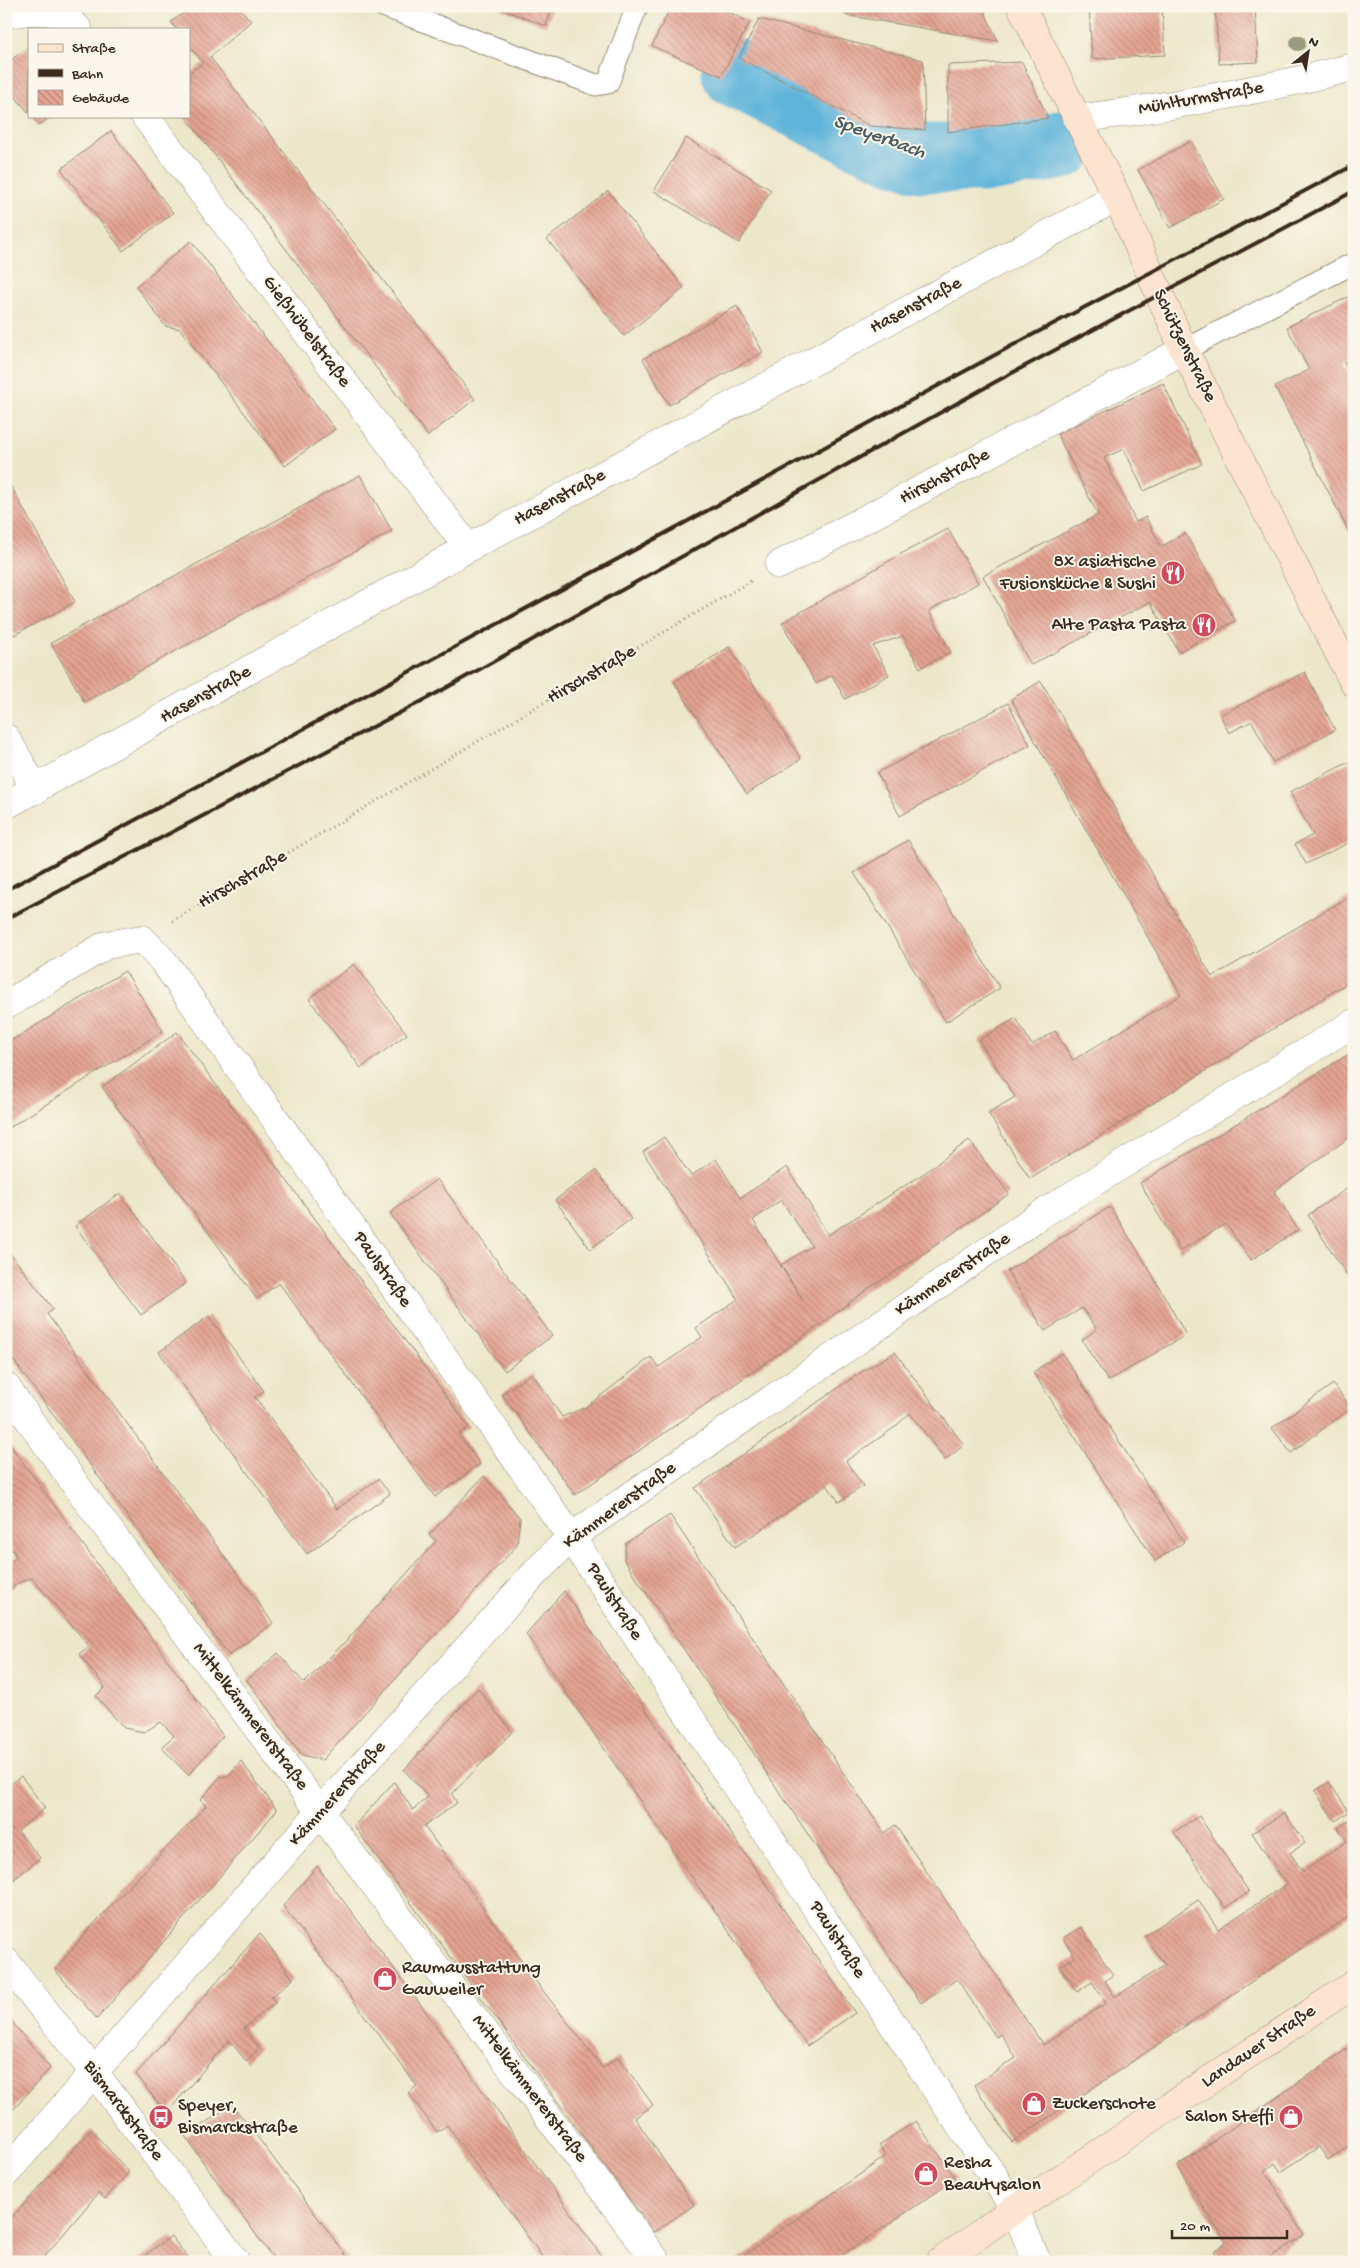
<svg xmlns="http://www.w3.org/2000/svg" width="1360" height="2268" font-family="'Gochi Hand',sans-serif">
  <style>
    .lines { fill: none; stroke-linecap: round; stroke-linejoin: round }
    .river { stroke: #5eb4da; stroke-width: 69 }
    .building { fill: url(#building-back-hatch); fill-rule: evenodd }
    .service-casing { stroke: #948874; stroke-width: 23 }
    .minor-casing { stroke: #948874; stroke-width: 29 }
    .secondary-casing { stroke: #948874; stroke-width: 29 }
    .path { stroke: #948874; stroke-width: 3; stroke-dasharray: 1 4; stroke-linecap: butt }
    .service { stroke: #fff; stroke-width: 21 }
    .minor { stroke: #fff; stroke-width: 28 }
    .secondary { stroke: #fde4d0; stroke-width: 28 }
    .rail { stroke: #3b2a1e; stroke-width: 4 }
    .tree { fill: #9a9a7b }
    .labels { text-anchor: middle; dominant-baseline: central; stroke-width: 4; stroke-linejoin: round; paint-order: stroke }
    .street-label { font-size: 19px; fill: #3b2a1e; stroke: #fbf7ec }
    .poi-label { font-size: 19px; fill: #3b2a1e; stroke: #fbf7ec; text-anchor: start }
    .water-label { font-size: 20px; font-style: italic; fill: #475a60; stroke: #fbf7ec }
  </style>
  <defs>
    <pattern id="building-back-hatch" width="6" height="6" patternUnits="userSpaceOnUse" patternTransform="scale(1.25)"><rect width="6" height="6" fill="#e4a392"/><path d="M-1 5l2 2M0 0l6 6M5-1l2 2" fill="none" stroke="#ba8577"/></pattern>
  </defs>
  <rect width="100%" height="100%" fill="#fbf7ec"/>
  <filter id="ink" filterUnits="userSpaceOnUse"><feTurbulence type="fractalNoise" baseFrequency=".02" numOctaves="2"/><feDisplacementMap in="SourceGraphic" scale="10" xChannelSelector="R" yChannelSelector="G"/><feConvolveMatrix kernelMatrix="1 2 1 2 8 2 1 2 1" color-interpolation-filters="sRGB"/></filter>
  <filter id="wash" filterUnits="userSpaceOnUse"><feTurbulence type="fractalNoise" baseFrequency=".0096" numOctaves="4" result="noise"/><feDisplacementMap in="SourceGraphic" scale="20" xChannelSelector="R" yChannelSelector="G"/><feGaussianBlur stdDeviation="1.12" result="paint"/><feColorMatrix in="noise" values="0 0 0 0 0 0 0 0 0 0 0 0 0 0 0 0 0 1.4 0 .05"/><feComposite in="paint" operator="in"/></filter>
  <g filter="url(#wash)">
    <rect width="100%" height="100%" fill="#ede7ca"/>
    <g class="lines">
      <path class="river" d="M736,73L859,134L898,151L921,158H987L1061,145"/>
    </g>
    <g id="blocks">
      <path class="building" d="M193,6H238L251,21L210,57L475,399L428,436L185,116H189V73L203,63L189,45V29H176L171,22Z
        M494,6H553L546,26Z
        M671,6H715L750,22L721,76L652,46Z
        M847,6H982L998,41L845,15Z
        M1089,6H1162L1165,55L1092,59Z
        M1215,6H1255L1258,62L1219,64Z
        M759,19L923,60L925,130L870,126L739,58Z
        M29,46V113L6,86V64Z
        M1022,62L1048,118L948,132V65Z
        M31,116H51L39,126Z
        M111,131L173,213L123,251L61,169Z
        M686,138L771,190L739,243L654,191Z
        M1191,141L1224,199L1170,228L1138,170Z
        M608,191L684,288L624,336L547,239Z
        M191,241L335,429L285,466L180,329L165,326L136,286Z
        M1354,294V358L1344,363L1354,382V542L1275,387L1309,370L1287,327Z
        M737,306L763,352L669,405L643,359Z
        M1163,383L1202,464L1144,491L1124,449L1104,458L1136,522L1146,517L1161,547L1185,533L1235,621L1179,652L1150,602L1031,665L983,576L1098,515L1057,434Z
        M360,475L392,531L84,702L51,643Z
        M8,481L75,602L14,635L6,622Z
        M948,529L978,583L929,611L951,652L920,668L903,636L873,646L889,675L845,699L832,675L816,684L782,623L899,555Z
        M729,647L801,759L747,794L674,682Z
        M1305,672L1335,730L1273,762L1252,721L1229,733L1220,715Z
        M1041,681L1212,977L1354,894V979L1030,1179L988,1113L1015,1097L979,1040L1016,1018L1032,1045L1055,1031L1073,1060L1181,995L1011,699Z
        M1008,703L1030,745L900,816L877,773Z
        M1349,762L1354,772V840L1306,864L1295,844L1313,835L1290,792Z
        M908,840L1000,988L946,1022L854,873Z
        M354,964L407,1034L361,1068L309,999Z
        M125,971L163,1031L10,1127L6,1122V1044Z
        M177,1032L469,1427L459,1434L480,1464L435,1497L279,1283L257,1299L102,1087Z
        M1354,1051V1134L1274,1191L1298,1230L1251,1260L1226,1224L1180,1251L1140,1183Z
        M664,1137L691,1176L716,1159L740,1198L787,1167L828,1235L923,1174L969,1140L1009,1194L916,1259L869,1288L820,1325L575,1495L502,1394L532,1373L562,1417L586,1407L651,1357L659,1367L702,1337L696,1328L738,1299L643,1152ZM781,1200L812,1246L781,1265L803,1300L784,1271L753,1220Z
        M596,1170L631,1219L590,1249L555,1200Z
        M437,1179L552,1336L505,1371L390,1213Z
        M1354,1184V1286L1308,1215Z
        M120,1193L186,1283L141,1315L75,1226Z
        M1110,1207L1148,1267L1186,1335L1108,1381L1082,1340L1097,1329L1082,1308L1045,1331L1007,1271Z
        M6,1248L53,1309L47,1314L273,1623L229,1655L6,1350Z
        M209,1316L264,1391L255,1397L337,1509L378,1479L390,1494L307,1554L159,1352Z
        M895,1352L964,1445L945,1460L910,1413L895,1427L846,1461L863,1486L839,1502L827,1485L735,1547L695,1488L858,1374Z
        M1062,1353L1184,1542L1155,1561L1033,1372Z
        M1333,1384L1351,1408L1291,1453L1272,1428Z
        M6,1439L223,1736L188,1775L161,1747L174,1736L161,1722L144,1732L124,1728L96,1696L105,1687L79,1654L89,1646L32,1578L18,1583L6,1593V1565L17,1557L6,1541Z
        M484,1476L520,1518L517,1545L322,1760L302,1755L247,1680L278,1653L304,1683L347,1640L436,1541L429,1535Z
        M670,1515L884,1833L895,1825L1043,2045L1106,2003L1092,1982L1077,1992L1060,1966L1075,1957L1063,1938L1081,1927L1113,1975L1105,1981L1115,1997L1165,1965L1144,1936L1198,1900L1218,1929L1287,1884L1252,1833L1284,1813L1305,1843L1290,1853L1303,1872L1347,1841L1338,1828L1349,1821L1354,1828V1913L1012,2142L974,2085L1016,2058L1001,2034L996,2037L957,1979L921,2003L624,1560L626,1543Z
        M564,1591L855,2013L807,2046L526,1634Z
        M478,1688L512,1732L452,1794L457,1803L424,1826L540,1987L603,2068L618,2057L653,2105L635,2118L694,2205L654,2232L354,1826L394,1782L413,1810L428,1797L404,1770Z
        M241,1761L277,1810L97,2019L55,1970L88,1930L206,1806L200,1800L220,1777L228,1776Z
        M21,1776L45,1808L18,1831L40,1858L6,1886V1788Z
        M1329,1782L1349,1812L1335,1821L1315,1791Z
        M1199,1816L1249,1892L1225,1908L1174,1832Z
        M317,1866L410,1990L606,2262H546L447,2125L437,2132L408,2093L417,2086L283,1906Z
        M260,1933L293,1979L271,1997L276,2002L244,2028L259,2048L246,2061L229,2040L166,2114L136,2074Z
        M6,2015L50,2068L6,2118Z
        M1354,2044V2121L1349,2124L1354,2131V2142L1328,2160L1319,2147L1281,2172L1275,2163L1265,2171L1304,2235L1263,2262H1221L1214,2251L1226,2242L1177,2166Z
        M232,2105L250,2127L351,2262H276L203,2162L185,2136Z
        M916,2121L956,2179L832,2262H735L886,2156L879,2145Z
        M91,2130L129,2172L105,2199L98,2193L40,2262H6V2224Z
        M171,2236L191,2262H136Z"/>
    </g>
  </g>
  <g filter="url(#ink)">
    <use href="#blocks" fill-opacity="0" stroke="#948874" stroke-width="1"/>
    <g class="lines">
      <defs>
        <path id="service" d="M383,6L596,85L608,83L637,6
          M1184,350L1354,263"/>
        <path id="minor" d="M6,14C36,10 55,5 78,29
          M145,116L468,548
          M1077,119C1170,107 1262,90 1354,67
          M779,565L1184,350
          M6,738L36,790
          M6,805L468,548L1117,197
          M6,1005L106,945L142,939L164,962L571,1537L1015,2209L1037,2262
          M6,1387L88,1502L657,2262
          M6,1962L94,2072L236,2262
          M6,2173L321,1811L536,1572L571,1537L1040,1215L1354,1023"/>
        <path id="secondary" d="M1021,6L1117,197L1184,350L1354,683
          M940,2262L1015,2209L1354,1984"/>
      </defs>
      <use href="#service" class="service-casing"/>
      <use href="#minor" class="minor-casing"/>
      <use href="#secondary" class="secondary-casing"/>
      <path class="path" d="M172,921L751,581"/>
      <use href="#service" class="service"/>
      <use href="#minor" class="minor"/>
      <use href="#secondary" class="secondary"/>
      <path class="rail" d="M6,890L1017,343L1354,165
        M6,919L428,698L997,381L1354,191"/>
    </g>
    <circle class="tree" cx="1298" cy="43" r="8"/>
  </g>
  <defs>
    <symbol id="restaurant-disc" viewBox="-11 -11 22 22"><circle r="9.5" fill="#d1495b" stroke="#fbf7ec"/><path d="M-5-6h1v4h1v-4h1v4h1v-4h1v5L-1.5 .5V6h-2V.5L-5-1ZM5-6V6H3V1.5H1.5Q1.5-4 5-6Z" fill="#fff"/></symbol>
    <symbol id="shop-disc" viewBox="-11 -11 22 22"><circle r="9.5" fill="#d1495b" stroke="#fbf7ec"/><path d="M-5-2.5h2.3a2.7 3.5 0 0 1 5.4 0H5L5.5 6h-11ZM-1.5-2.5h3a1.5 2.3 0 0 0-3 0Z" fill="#fff"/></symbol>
    <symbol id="bus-disc" viewBox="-11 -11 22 22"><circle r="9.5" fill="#d1495b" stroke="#fbf7ec"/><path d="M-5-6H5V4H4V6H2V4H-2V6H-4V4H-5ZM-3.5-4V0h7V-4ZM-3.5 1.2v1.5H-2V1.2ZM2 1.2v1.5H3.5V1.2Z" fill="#fff"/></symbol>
  </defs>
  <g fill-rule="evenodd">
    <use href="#restaurant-disc" x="1159" y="559" width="28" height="28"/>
    <use href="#restaurant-disc" x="1190" y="611" width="28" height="28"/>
    <use href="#shop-disc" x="371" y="1965" width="28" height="28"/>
    <use href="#shop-disc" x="1020" y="2090" width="28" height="28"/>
    <use href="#bus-disc" x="147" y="2103" width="28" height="28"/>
    <use href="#shop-disc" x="1277" y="2103" width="28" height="28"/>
    <use href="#shop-disc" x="912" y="2160" width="28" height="28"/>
  </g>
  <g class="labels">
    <g class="street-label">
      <text transform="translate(1201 99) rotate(-10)">Mühlturmstraße</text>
      <text transform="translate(916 306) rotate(-28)">Hasenstraße</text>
      <text transform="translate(306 332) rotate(53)">Gießhübelstraße</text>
      <text transform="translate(1184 346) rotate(64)">Schützenstraße</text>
      <text transform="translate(945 477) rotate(-28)">Hirschstraße</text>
      <text transform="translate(560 498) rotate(-28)">Hasenstraße</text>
      <text transform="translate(592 675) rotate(-30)">Hirschstraße</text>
      <text transform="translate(206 695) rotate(-29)">Hasenstraße</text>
      <text transform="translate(243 880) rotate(-30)">Hirschstraße</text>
      <text transform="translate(382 1270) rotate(55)">Paulstraße</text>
      <text transform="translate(953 1275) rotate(-34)">Kämmererstraße</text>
      <text transform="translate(620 1506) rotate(-36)">Kämmererstraße</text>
      <text transform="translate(614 1602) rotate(57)">Paulstraße</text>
      <text transform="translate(250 1717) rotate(53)">Mittelkämmererstraße</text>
      <text transform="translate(338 1794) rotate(-48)">Kämmererstraße</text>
      <text transform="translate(837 1940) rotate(57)">Paulstraße</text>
      <text transform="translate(1259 2047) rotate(-34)">Landauer Straße</text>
      <text transform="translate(529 2089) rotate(53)">Mittelkämmererstraße</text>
      <text transform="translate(123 2111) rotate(53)">Bismarckstraße</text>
    </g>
    <g class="poi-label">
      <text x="1156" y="562" text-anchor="end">8x asiatische<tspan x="1156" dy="22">Fusionsküche &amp; Sushi</tspan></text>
      <text x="1186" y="625" text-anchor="end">Alte Pasta Pasta</text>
      <text x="402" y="1968">Raumausstattung<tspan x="402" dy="22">Gauweiler</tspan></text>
      <text x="1052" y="2104">Zuckerschote</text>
      <text x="178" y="2106">Speyer,<tspan x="178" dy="22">Bismarckstraße</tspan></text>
      <text x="1274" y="2117" text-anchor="end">Salon Steffi</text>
      <text x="944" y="2163">Resha<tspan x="944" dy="22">Beautysalon</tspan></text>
    </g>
    <g class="water-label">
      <text transform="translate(879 138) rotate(20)">Speyerbach</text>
    </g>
  </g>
  <rect width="1360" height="2268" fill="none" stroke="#fbf7ec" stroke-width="25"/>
  <rect x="28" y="28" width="162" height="90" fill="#fbf7ec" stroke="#aea59a"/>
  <rect x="38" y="44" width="25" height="8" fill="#fde4d0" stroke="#aea59a"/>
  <text x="72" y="52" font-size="15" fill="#3b2a1e">Straße</text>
  <rect x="38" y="69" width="25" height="8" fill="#3b2a1e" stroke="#aea59a"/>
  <text x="72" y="78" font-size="15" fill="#3b2a1e">Bahn</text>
  <rect x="38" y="90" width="25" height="15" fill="url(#building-back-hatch)" stroke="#aea59a"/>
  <text x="72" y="102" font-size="15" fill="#3b2a1e">Gebäude</text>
  <g transform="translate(1308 52) rotate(30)" stroke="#fbf7ec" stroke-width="4" paint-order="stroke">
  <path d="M0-4L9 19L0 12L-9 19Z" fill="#3b2a1e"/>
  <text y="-8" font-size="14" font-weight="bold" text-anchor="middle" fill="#3b2a1e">N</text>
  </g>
  <path d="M1172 2230v8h115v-8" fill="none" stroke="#3b2a1e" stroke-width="2.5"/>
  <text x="1180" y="2230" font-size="15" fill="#3b2a1e" stroke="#fbf7ec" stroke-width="4" paint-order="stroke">20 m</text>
</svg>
